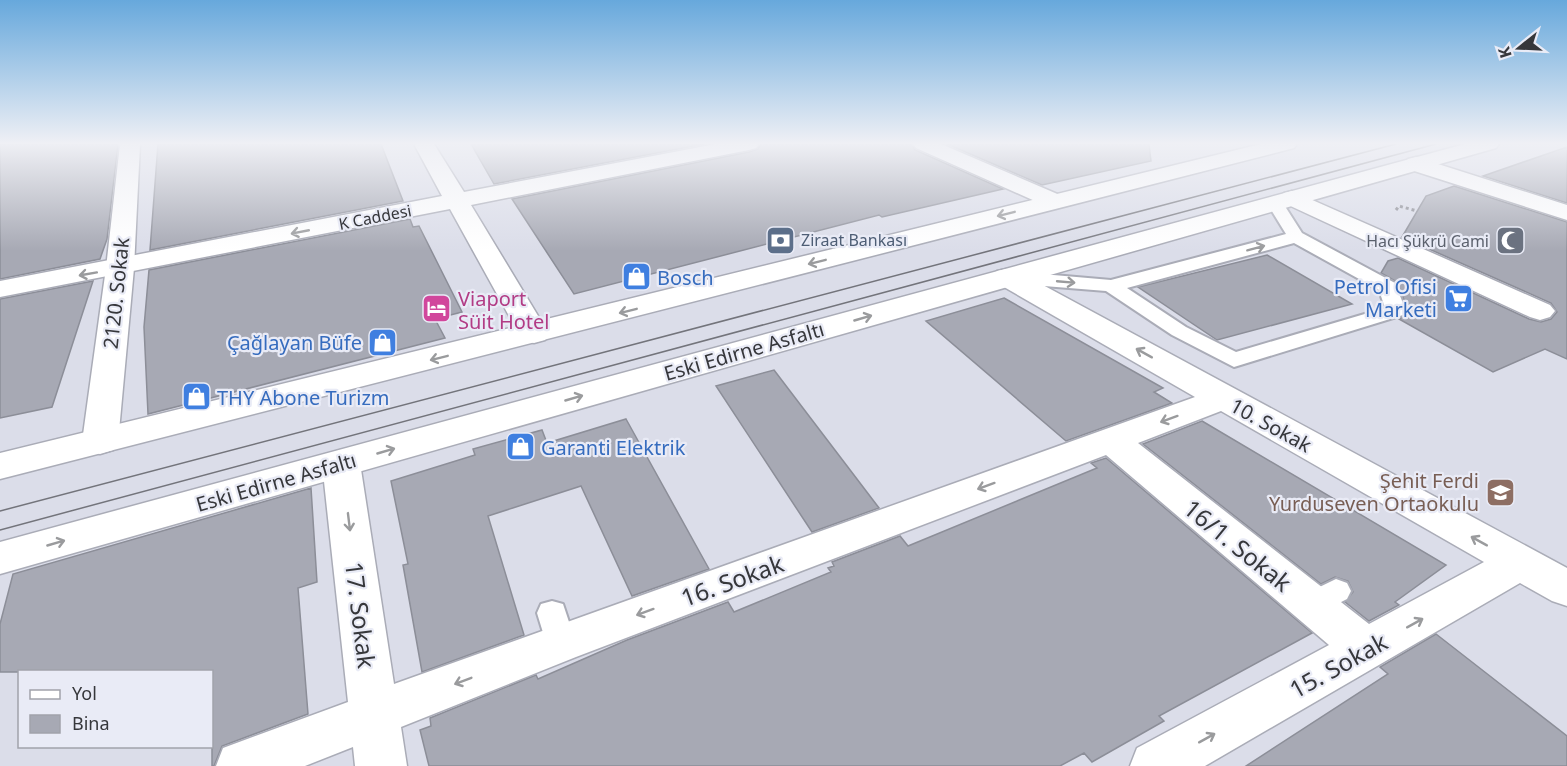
<svg xmlns="http://www.w3.org/2000/svg" width="1567" height="766" font-family="'Noto Sans',sans-serif">
  <style>
    .building { fill: #a7a9b4; stroke: #8c8e98; stroke-width: 1.5 }
    .lines { fill: none; stroke-linecap: round; stroke-linejoin: round }
    .lane-casing { stroke: #aaacb7; stroke-width: 4 }
    .street-casing { stroke: #aaacb7; stroke-width: 3 }
    .secondary-casing { stroke: #aaacb7; stroke-width: 3 }
    .primary-casing { stroke: #aaacb7; stroke-width: 3 }
    .path { stroke: #898a92; stroke-width: 3; stroke-dasharray: 3 3; stroke-linecap: butt }
    .lane { fill: #fff; fill-rule: evenodd }
    .street { fill: #fff; fill-rule: evenodd }
    .secondary { fill: #fff; fill-rule: evenodd }
    .primary { fill: #fff; fill-rule: evenodd }
    .tram { stroke: #73747b; stroke-width: 1.5 }
    .oneway { stroke: #9a9b9d }
    .labels { text-anchor: middle; dominant-baseline: central; stroke-width: 4.5; stroke-linejoin: round; paint-order: stroke }
    .far-street-label { font-size: 16px; fill: #36373b; stroke: #e9ebf6 }
    .far-service-label { font-size: 16px; fill: #4e5e75; stroke: #e9ebf6; text-anchor: start }
    .far-worship-label { font-size: 16px; fill: #5b616d; stroke: #e9ebf6; text-anchor: end }
    .shop-label { font-size: 20px; fill: #366cbe; stroke: #e9ebf6; text-anchor: start }
    .street-label { font-size: 20px; fill: #36373b; stroke: #e9ebf6 }
    .hotel-label { font-size: 20px; fill: #b23c85; stroke: #e9ebf6; text-anchor: start }
    .education-label { font-size: 20px; fill: #785e54; stroke: #e9ebf6; text-anchor: end }
    .near-street-label { font-size: 24px; fill: #36373b; stroke: #e9ebf6 }
  </style>
  <rect width="100%" height="100%" fill="#dbdde9"/>
  <path class="building" d="M0,144H118L107,239L100,259L0,279Z
    M158,144H381L403,201L150,250Z
    M471,144H704L494,184Z
    M761,144H911L915,150L1003,189L882,217L879,215L574,294L512,199L749,152L758,149Z
    M947,144H1149L1151,161L1042,185Z
    M1567,147V203L1483,176Z
    M1454,186L1567,222V359L1545,349L1493,372L1399,319L1405,316L1408,310L1397,282L1381,273L1388,261L1398,258L1529,319L1541,322L1551,319L1557,312L1551,303L1402,237L1426,196Z
    M410,219L413,227L419,226L462,312L435,319L445,338L148,414L144,327L149,270Z
    M1267,255L1352,304L1217,340L1138,287Z
    M93,281L52,407L0,418V299Z
    M1004,298L1163,388L1154,392L1172,403L1066,441L926,321Z
    M774,370L879,508L812,532L716,386Z
    M626,419L709,569L632,596L581,486L488,516L524,635L422,672L403,565L408,564L391,481L475,455L473,449L542,430L547,443Z
    M1202,421L1446,565L1395,602L1399,605L1369,621L1345,602L1353,592L1348,581L1335,577L1321,584L1143,444Z
    M1106,458L1312,633L1159,716L1164,721L1092,762L1084,753L1060,766H429L420,730L431,726L430,718L536,675L538,679L627,640L728,602L734,612L831,572L828,568L834,566L832,562L900,536L908,546L1097,468L1091,463Z
    M311,488L317,582L298,588L308,714L222,746L214,766H212V672H0V624L13,574Z
    M1436,634L1567,736V766H1246L1388,674L1380,667Z"/>
  <g class="lines">
    <defs>
      <path id="lane" d="M1275,198L1281,200L1302,233L1395,283L1406,311L1403,315L1234,367L1172,335L1106,291L1007,283L998,277L1007,271L1111,280L1286,234L1267,203ZM1294,243L1379,290L1385,308L1236,352L1186,327L1127,288Z
        M1336,579L1347,583L1351,591L1347,599L1312,617L1301,614L1297,605L1301,596Z
        M552,601L563,604L576,643L571,652L560,656L549,652L537,613L541,604Z"/>
      <path id="street" d="M120,144H140L134,268L118,442L113,450L100,454L87,450L82,442L106,268Z
        M913,144H941L1062,196L1066,201L1062,206H1046L916,148Z
        M1416,157L1567,205V220L1408,169L1405,164L1408,159Z
        M1292,191L1550,305L1555,311L1550,317L1540,320L1530,317L1284,203L1280,198L1284,193Z
        M1007,269L1017,271L1567,568V606L1552,601L1520,583L1205,766H1130L1137,748L1329,645L1106,455L576,657L401,727L407,766H355L353,747L305,766H216L223,748L348,702L322,463L328,454L341,450L354,454L360,463L394,684L1195,397L997,283L993,277L997,271ZM1221,411L1484,562L1369,624L1138,443Z"/>
      <path id="secondary" d="M414,144H434L464,192L716,144H759L756,148L749,150L471,205L549,334L545,340L534,343L523,340L519,334L450,209L0,297V281L442,196Z"/>
      <path id="primary" d="M1261,144H1297L1294,148L0,479V453Z
        M1465,144H1499L1496,148L0,574V542Z"/>
    </defs>
    <use href="#lane" class="lane-casing"/>
    <use href="#street" class="street-casing"/>
    <use href="#secondary" class="secondary-casing"/>
    <use href="#primary" class="primary-casing"/>
    <path class="path" d="M1396,210L1399,206L1417,211"/>
    <use href="#lane" class="lane"/>
    <use href="#street" class="street"/>
    <use href="#secondary" class="secondary"/>
    <use href="#primary" class="primary"/>
    <path class="tram" d="M0,511L1396,144
      M0,530L1436,144"/>
  </g>
  <defs><path id="oneway-shaft" d="M-6 0H5M1.5-3L5.5 0L1.5 3" fill="none" stroke-width="1.6" stroke-linecap="round" stroke-linejoin="round" transform="scale(1.5)"/></defs>
  <g class="oneway">
    <use href="#oneway-shaft" transform="translate(1006 214) rotate(166)"/>
    <use href="#oneway-shaft" transform="translate(300 232) rotate(169)"/>
    <use href="#oneway-shaft" transform="translate(1256 248) rotate(-15)"/>
    <use href="#oneway-shaft" transform="translate(817 262) rotate(166)"/>
    <use href="#oneway-shaft" transform="translate(88 274) rotate(170)"/>
    <use href="#oneway-shaft" transform="translate(1066 282) rotate(5)"/>
    <use href="#oneway-shaft" transform="translate(628 311) rotate(166)"/>
    <use href="#oneway-shaft" transform="translate(863 318) rotate(-16)"/>
    <use href="#oneway-shaft" transform="translate(1144 353) rotate(-151)"/>
    <use href="#oneway-shaft" transform="translate(439 358) rotate(166)"/>
    <use href="#oneway-shaft" transform="translate(574 398) rotate(-16)"/>
    <use href="#oneway-shaft" transform="translate(1169 419) rotate(160)"/>
    <use href="#oneway-shaft" transform="translate(386 451) rotate(-16)"/>
    <use href="#oneway-shaft" transform="translate(986 486) rotate(160)"/>
    <use href="#oneway-shaft" transform="translate(349 522) rotate(83)"/>
    <use href="#oneway-shaft" transform="translate(1479 541) rotate(-151)"/>
    <use href="#oneway-shaft" transform="translate(56 543) rotate(-16)"/>
    <use href="#oneway-shaft" transform="translate(645 612) rotate(160)"/>
    <use href="#oneway-shaft" transform="translate(1415 623) rotate(-29)"/>
    <use href="#oneway-shaft" transform="translate(463 681) rotate(159)"/>
    <use href="#oneway-shaft" transform="translate(1207 738) rotate(-29)"/>
  </g>
  <linearGradient id="sky" x2="0" y2="1"><stop stop-color="#67a8dc"/><stop offset="0.57" stop-color="#eff0f5"/><stop offset="1" stop-color="#eff0f5" stop-opacity="0"/></linearGradient>
  <rect width="1567" height="251" fill="url(#sky)"/>
  <defs>
    <symbol id="bank-square" viewBox="-11 -11 22 22"><rect x="-9" y="-9" width="18" height="18" rx="4" fill="#5c6f8a" stroke="#e9ebf6"/><path d="M-6-4H6V4H-6ZM0-2.3a2.3 2.3 0 1 0 0 4.6a2.3 2.3 0 1 0 0-4.6Z" fill="#fff"/></symbol>
    <symbol id="mosque-square" viewBox="-11 -11 22 22"><rect x="-9" y="-9" width="18" height="18" rx="4" fill="#6b7280" stroke="#e9ebf6"/><path d="M3.5-4.9A6 6 0 1 0 3.5 4.9A5 5 0 1 1 3.5-4.9Z" fill="#fff"/></symbol>
    <symbol id="shop-square" viewBox="-11 -11 22 22"><rect x="-9" y="-9" width="18" height="18" rx="4" fill="#3f7fe0" stroke="#e9ebf6"/><path d="M-5-2.5h2.3a2.7 3.5 0 0 1 5.4 0H5L5.5 6h-11ZM-1.5-2.5h3a1.5 2.3 0 0 0-3 0Z" fill="#fff"/></symbol>
    <symbol id="supermarket-square" viewBox="-11 -11 22 22"><rect x="-9" y="-9" width="18" height="18" rx="4" fill="#3f7fe0" stroke="#e9ebf6"/><path d="M-6-5.5h2.5l.6 2H6L4.5 2H-2.5L-4.4-4H-6ZM-1.5 3.2a1.3 1.3 0 1 0 .1 0ZM3 3.2a1.3 1.3 0 1 0 .1 0Z" fill="#fff"/></symbol>
    <symbol id="hotel-square" viewBox="-11 -11 22 22"><rect x="-9" y="-9" width="18" height="18" rx="4" fill="#d1479c" stroke="#e9ebf6"/><path d="M-6-4.5h1.5V1H6V5H4.5V3h-9V5H-6ZM-4 0a1.8 1.8 0 1 1 3.6 0ZM.5 0V-2.5h3Q6-2.5 6 0Z" fill="#fff"/></symbol>
    <symbol id="school-square" viewBox="-11 -11 22 22"><rect x="-9" y="-9" width="18" height="18" rx="4" fill="#8d6e63" stroke="#e9ebf6"/><path d="M0-5L7-2L0 1L-7-2ZM-4 1L0 2.5L4 1V4Q0 6-4 4Z" fill="#fff"/></symbol>
  </defs>
  <g fill-rule="evenodd">
    <use href="#bank-square" x="764" y="224" width="33" height="33"/>
    <use href="#mosque-square" x="1494" y="224" width="33" height="33"/>
    <use href="#shop-square" x="620" y="260" width="33" height="33"/>
    <use href="#supermarket-square" x="1442" y="282" width="33" height="33"/>
    <use href="#hotel-square" x="420" y="292" width="33" height="33"/>
    <use href="#shop-square" x="366" y="326" width="33" height="33"/>
    <use href="#shop-square" x="180" y="380" width="33" height="33"/>
    <use href="#shop-square" x="504" y="430" width="33" height="33"/>
    <use href="#school-square" x="1484" y="476" width="33" height="33"/>
  </g>
  <g class="labels">
    <g class="far-street-label">
      <text transform="translate(375 217) rotate(-11)">K Caddesi</text>
    </g>
    <g class="far-service-label">
      <text x="801" y="240">Ziraat Bankası</text>
    </g>
    <g class="far-worship-label">
      <text x="1489" y="241">Hacı Şükrü Cami</text>
    </g>
    <g class="shop-label">
      <text x="657" y="277">Bosch</text>
      <text x="1437" y="286" text-anchor="end">Petrol Ofisi<tspan x="1437" dy="23">Marketi</tspan></text>
      <text x="362" y="342" text-anchor="end">Çağlayan Büfe</text>
      <text x="217" y="397">THY Abone Turizm</text>
      <text x="541" y="447">Garanti Elektrik</text>
    </g>
    <g class="street-label">
      <text transform="translate(116 293) rotate(-84)">2120. Sokak</text>
      <text transform="translate(744 351) rotate(-16)">Eski Edirne Asfaltı</text>
      <text transform="translate(1271 425) rotate(29)">10. Sokak</text>
      <text transform="translate(276 482) rotate(-16)">Eski Edirne Asfaltı</text>
    </g>
    <g class="hotel-label">
      <text x="458" y="298">Viaport<tspan x="458" dy="23">Süit Hotel</tspan></text>
    </g>
    <g class="education-label">
      <text x="1479" y="480">Şehit Ferdi<tspan x="1479" dy="23">Yurduseven Ortaokulu</tspan></text>
    </g>
    <g class="near-street-label">
      <text transform="translate(1238 545) rotate(39)">16/1. Sokak</text>
      <text transform="translate(732 580) rotate(-20)">16. Sokak</text>
      <text transform="translate(361 615) rotate(83)">17. Sokak</text>
      <text transform="translate(1338 665) rotate(-29)">15. Sokak</text>
    </g>
  </g>
  <rect x="18" y="670" width="195" height="78" fill="#e9ebf6" stroke="#a1a3ab" stroke-width="1.5"/>
  <rect x="30" y="690" width="30" height="9" fill="#ffffff" stroke="#a1a3ab" stroke-width="1.5"/>
  <text x="72" y="700" font-size="18" fill="#36373b">Yol</text>
  <rect x="30" y="715" width="30" height="18" fill="#a7a9b4" stroke="#a1a3ab" stroke-width="1.5"/>
  <text x="72" y="730" font-size="18" fill="#36373b">Bina</text>
  <g transform="translate(1519 48) rotate(252)" stroke="#e9ebf6" stroke-width="4.5" paint-order="stroke">
  <path d="M0-4.5L10 22L0 15L-10 22Z" fill="#36373b"/>
  <text y="-9" font-size="16" font-weight="bold" text-anchor="middle" fill="#36373b">K</text>
  </g>
</svg>
